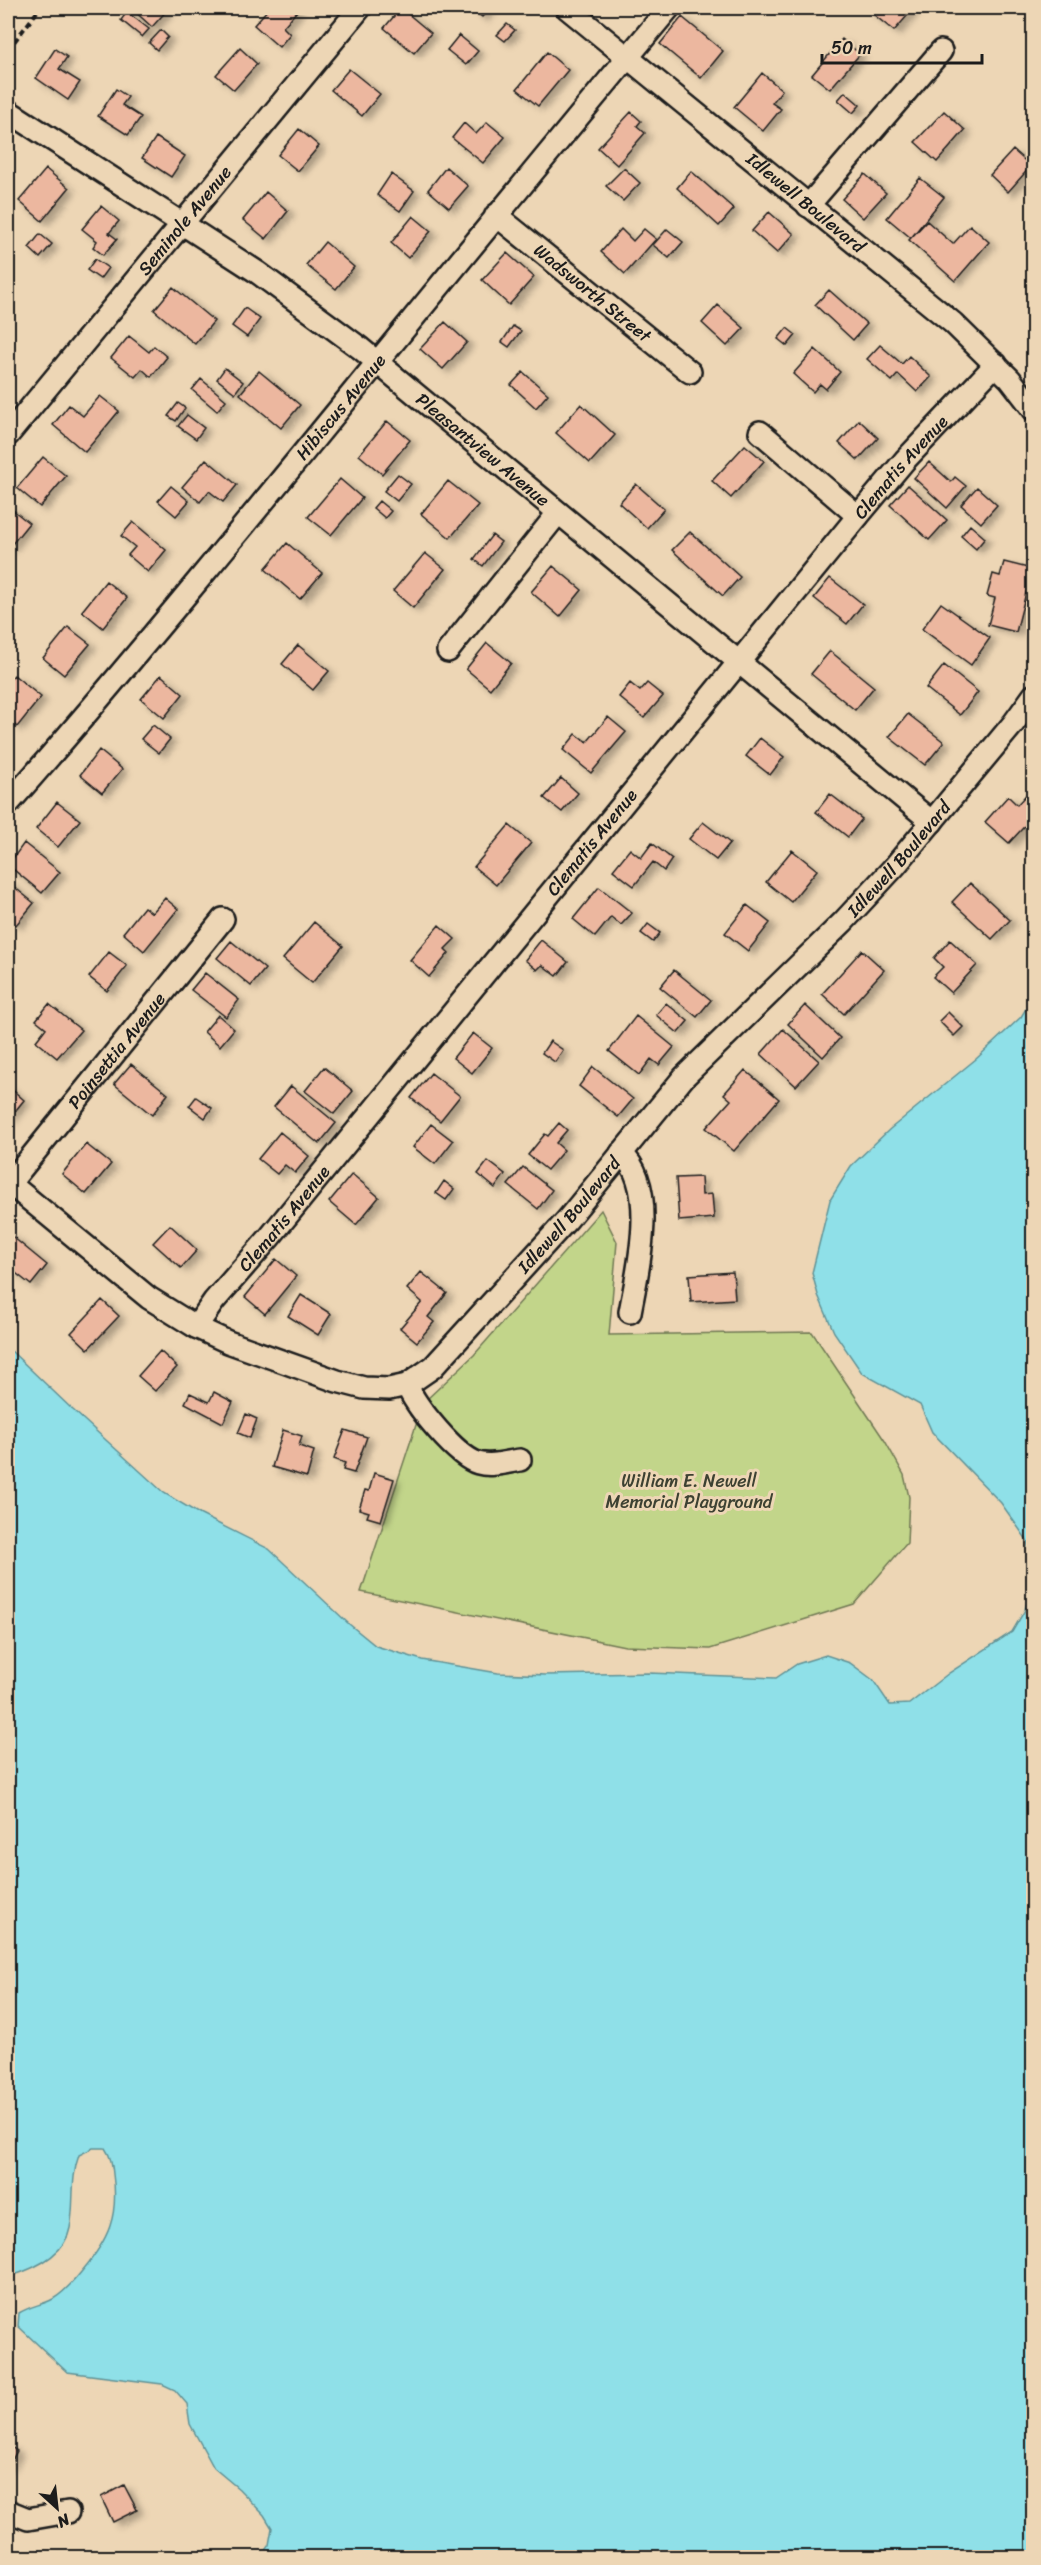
<svg xmlns="http://www.w3.org/2000/svg" width="1041" height="2565" font-family="Sriracha,sans-serif">
  <style>
    .green { fill: #c2d58a; stroke: #6f7853; stroke-width: 1.5 }
    .water { fill: #8fe0e8; stroke: #619296; stroke-width: 1.5 }
    .building { fill: #ecb79f; stroke: #1c1c1c; stroke-width: 1.5; filter: url(#shadow) }
    .lines { fill: none; stroke-linecap: round; stroke-linejoin: round }
    .minor-casing { stroke: #1c1c1c; stroke-width: 26 }
    .path { stroke: #1c1c1c; stroke-width: 4; stroke-dasharray: 6 4.5; stroke-linecap: butt }
    .minor { stroke: #edd6b5; stroke-width: 21 }
    .labels { text-anchor: middle; dominant-baseline: central; stroke-width: 6; stroke-linejoin: round; paint-order: stroke }
    .street-label { font-size: 18px; fill: #1c1c1c; stroke: #edd6b5 }
    .park-label { font-size: 18px; fill: #3d4132; stroke: #edd6b5 }
  </style>
  <defs>
    <filter id="shadow"><feDropShadow dx="6" dy="4" stdDeviation="3" flood-color="#0004"/></filter>
  </defs>
  <rect width="100%" height="100%" fill="#edd6b5"/>
  <filter id="ink" filterUnits="userSpaceOnUse"><feTurbulence type="fractalNoise" baseFrequency=".0167" numOctaves="2"/><feDisplacementMap in="SourceGraphic" scale="12" xChannelSelector="R" yChannelSelector="G"/><feConvolveMatrix kernelMatrix="1 2 1 2 8 2 1 2 1" color-interpolation-filters="sRGB"/></filter>
  <g filter="url(#ink)">
    <path class="green" d="M601,1210L617,1242L609,1335L812,1332L885,1441L904,1475L909,1497L907,1543L854,1604L710,1649L625,1646L361,1592L417,1422L410,1415L474,1355Z"/>
    <path class="water" d="M1033,997V1575L1027,1540L1001,1503L932,1432L920,1405L862,1373L834,1332L818,1295L812,1273L830,1200L851,1166L890,1129L976,1059L1021,1017Z
      M8,1348L73,1410L164,1493L201,1515L269,1549L349,1624L376,1646L422,1660L498,1673L546,1675L649,1673L776,1678L797,1664L826,1655L850,1663L873,1680L890,1705L909,1704L949,1673L1012,1632L1025,1610L1033,1580V2557H260L269,2545L272,2528L264,2515L239,2489L214,2468L190,2424L187,2404L175,2390L162,2384L67,2372L18,2326L19,2313C30,2306 42,2305 53,2299C65,2292 74,2281 82,2271C109,2239 119,2216 113,2174C112,2164 111,2157 105,2148H93L79,2155C70,2179 75,2203 70,2228C65,2256 31,2270 8,2277Z"/>
    <path class="building" d="M131,8H169L152,27Z
      M269,8H294L298,10L283,27L290,34L279,47L254,25Z
      M401,8L431,33L414,53L384,28Z
      M471,8H490L482,17Z
      M869,8H914L894,31L868,10Z
      M127,12L149,29L142,37L121,20Z
      M682,17L723,51L701,78L660,44Z
      M507,24L515,30L505,41L497,35Z
      M161,30L168,37L157,50L149,43Z
      M459,35L478,51L466,65L447,50Z
      M842,39L860,54L830,89L812,75Z
      M240,48L257,64L234,90L216,75Z
      M55,49L67,57L59,69L80,82L68,100L36,78Z
      M547,52L568,70L538,106L517,89Z
      M349,69L380,94L362,116L331,90Z
      M762,73L782,90L772,103L781,109L763,131L734,107Z
      M116,89L128,97L122,105L141,117L128,135L98,116Z
      M845,92L860,105L853,113L838,100Z
      M944,111L965,130L937,162L915,142Z
      M631,112L641,121L637,126L645,133L617,165L598,148Z
      M487,122L505,137L483,163L452,138L464,123L476,134Z
      M299,129L319,146L298,171L278,155Z
      M156,137L185,156L171,177L142,158Z
      M1013,150L1031,166L1008,192L990,175Z
      M446,167L468,186L449,208L428,190Z
      M624,168L640,183L623,201L606,186Z
      M46,169L69,188L42,221L19,201Z
      M691,171L734,209L719,226L677,188Z
      M391,174L414,191L400,211L377,195Z
      M865,174L886,193L863,218L842,199Z
      M920,178L944,197L911,238L887,218Z
      M266,192L288,211L266,239L243,220Z
      M101,206L119,221L109,233L117,239L103,255L93,247L97,241L82,229Z
      M769,212L794,234L777,253L752,231Z
      M413,216L431,231L408,258L391,243Z
      M927,221L953,244L970,225L989,242L955,281L909,240Z
      M621,229L633,241L644,229L656,239L625,274L601,252Z
      M667,229L683,242L669,258L653,245Z
      M40,234L52,244L40,258L29,248Z
      M325,242L354,267L336,289L306,265Z
      M507,253L534,277L509,305L482,280Z
      M95,259L108,268L100,279L87,270Z
      M173,287L214,321L195,344L154,310Z
      M829,290L867,324L853,340L815,305Z
      M718,305L744,328L727,346L702,323Z
      M245,308L260,319L247,337L232,326Z
      M445,322L467,342L443,369L420,349Z
      M513,326L521,331L509,347L502,342Z
      M787,328L796,335L787,346L778,339Z
      M129,336L149,352L154,346L167,357L151,377L142,369L135,377L111,358Z
      M880,345L902,364L909,356L931,377L917,392L898,374L892,381L867,359Z
      M815,349L840,372L826,389L820,384L813,392L793,374Z
      M225,368L243,382L235,393L217,379Z
      M259,371L300,405L281,428L240,394Z
      M523,372L548,394L536,408L511,385Z
      M201,379L226,400L217,411L192,390Z
      M100,396L119,411L85,452L53,425L69,405L83,416Z
      M178,403L185,408L176,421L168,416Z
      M581,404L615,435L590,463L556,433Z
      M187,415L204,428L196,439L178,426Z
      M859,420L878,438L858,460L839,443Z
      M387,421L410,440L382,474L359,455Z
      M745,445L764,461L731,498L712,481Z
      M43,457L66,476L40,507L17,488Z
      M206,459L237,485L223,502L209,491L200,502L182,487Z
      M929,462L951,482L955,477L966,486L947,508L914,478Z
      M398,474L411,484L397,501L384,491Z
      M340,479L362,498L331,535L308,517Z
      M448,481L478,505L450,538L421,514Z
      M636,484L664,509L647,528L619,503Z
      M908,485L947,520L929,540L890,505Z
      M171,486L189,501L176,516L158,501Z
      M977,487L997,505L981,523L961,505Z
      M379,501L391,511L385,518L373,508Z
      M8,506L29,523L8,549Z
      M133,522L166,550L148,572L128,555L135,547L121,536Z
      M970,525L985,538L976,549L961,536Z
      M690,532L740,577L723,596L672,550Z
      M492,535L501,542L483,566L474,559Z
      M287,543L322,573L300,599L265,569Z
      M425,553L445,569L413,608L393,591Z
      M1004,562L1032,569L1016,632L988,625L995,598L987,596L993,574L1000,576Z
      M553,566L582,590L560,617L531,592Z
      M830,578L863,604L847,624L814,598Z
      M106,581L127,598L103,628L82,611Z
      M941,603L990,638L971,665L922,629Z
      M68,627L90,644L64,675L43,658Z
      M487,643L511,663L490,689L466,669Z
      M298,645L329,671L313,690L282,664Z
      M830,651L874,687L855,710L811,674Z
      M944,665L978,692L960,715L926,688Z
      M14,675L41,697L17,727L8,719V682Z
      M161,675L183,694L164,718L141,699Z
      M630,683L640,691L647,683L663,696L644,718L619,697Z
      M908,714L944,742L925,765L889,737Z
      M608,717L626,732L591,773L563,750L576,734L587,742Z
      M153,725L170,739L159,753L141,739Z
      M760,738L784,757L770,775L746,756Z
      M99,750L122,769L102,793L80,775Z
      M561,778L578,793L562,812L544,798Z
      M1032,788L1034,816L1009,843L985,822L1008,796L1017,805Z
      M830,794L862,819L848,837L816,812Z
      M57,802L80,820L58,847L36,829Z
      M703,822L730,843L716,860L689,839Z
      M509,825L531,843L496,885L474,867Z
      M24,843L60,872L42,893L8,865Z
      M652,843L672,859L664,871L653,862L634,886L613,870L630,849L641,858Z
      M792,850L817,870L791,902L766,882Z
      M8,882L34,903L16,925L8,918Z
      M970,883L1010,920L992,939L952,902Z
      M599,887L632,913L621,925L611,917L595,937L573,919Z
      M165,898L178,909L144,951L123,933L144,907L152,913Z
      M747,905L770,923L748,951L725,933Z
      M314,922L343,946L312,983L283,959Z
      M648,924L660,933L653,942L641,933Z
      M439,925L455,939L445,949L449,953L429,977L410,960Z
      M541,940L568,962L557,976L542,965L537,970L525,960Z
      M950,940L977,965L951,993L933,977L943,967L934,958Z
      M231,941L265,969L251,986L217,958Z
      M862,950L884,970L844,1014L822,994Z
      M109,952L127,966L107,991L89,977Z
      M674,970L711,1000L697,1017L660,987Z
      M205,973L239,1000L226,1017L191,990Z
      M666,1003L688,1021L678,1033L656,1015Z
      M49,1004L81,1030L57,1058L36,1041L46,1028L36,1020Z
      M805,1005L840,1038L823,1057L788,1024Z
      M948,1012L963,1027L954,1036L939,1021Z
      M218,1015L234,1029L220,1046L204,1032Z
      M636,1016L674,1047L659,1065L651,1059L639,1075L609,1051Z
      M783,1029L819,1061L796,1086L761,1054Z
      M473,1033L492,1048L472,1073L453,1058Z
      M550,1041L563,1050L555,1062L542,1053Z
      M131,1064L168,1094L152,1115L114,1084Z
      M324,1067L353,1091L334,1114L305,1091Z
      M593,1067L633,1099L618,1117L579,1086Z
      M745,1070L779,1099L734,1151L706,1128L731,1100L724,1094Z
      M431,1073L460,1096L440,1121L411,1098Z
      M8,1086L24,1100L8,1120Z
      M291,1086L336,1123L319,1144L274,1107Z
      M196,1097L212,1108L205,1118L189,1106Z
      M559,1123L567,1130L556,1143L564,1150L547,1170L528,1155L545,1134L548,1136Z
      M431,1124L453,1141L435,1164L413,1147Z
      M280,1132L309,1156L295,1173L285,1165L277,1174L258,1159Z
      M86,1144L111,1164L86,1194L62,1174Z
      M488,1161L505,1174L495,1188L478,1174Z
      M523,1167L552,1190L538,1209L508,1185Z
      M352,1174L379,1197L356,1225L329,1202Z
      M701,1177L702,1195L712,1194L714,1218L679,1221L676,1178Z
      M444,1181L454,1189L446,1200L436,1193Z
      M170,1225L197,1250L181,1268L153,1243Z
      M8,1233L47,1265L31,1285L8,1267Z
      M276,1259L296,1276L265,1314L245,1297Z
      M421,1272L447,1293L428,1317L434,1322L417,1342L400,1328L422,1302L407,1289Z
      M733,1272L735,1299L691,1302L689,1275Z
      M301,1295L331,1314L318,1335L288,1316Z
      M102,1300L119,1316L88,1349L71,1333Z
      M160,1351L177,1367L155,1391L138,1376Z
      M214,1392L233,1402L223,1423L185,1403L190,1393L209,1402Z
      M246,1414L257,1419L250,1438L238,1433Z
      M283,1430L302,1436L299,1446L314,1451L307,1477L272,1467Z
      M345,1430L367,1437L354,1473L343,1470L345,1463L334,1459Z
      M374,1473L394,1479L381,1521L367,1517L369,1512L359,1509L365,1490L369,1491Z
      M8,2445L17,2451L8,2467Z
      M124,2485L137,2510L113,2522L101,2497Z"/>
    <g class="lines">
      <defs>
        <g id="minor">
          <path id="s1" d="M567,8L953,323L1010,379L1034,410"/>
          <path id="s2" d="M8,111L257,272L360,348L932,822"/>
          <path d="M808,206L941,51"/>
          <path id="s3" d="M496,215L690,372"/>
          <path d="M760,432L858,516"/>
          <path id="s4" d="M8,435L360,8"/>
          <path d="M448,651L558,513"/>
          <path id="s5" d="M8,804C84,719 157,630 230,542C377,364 521,184 669,8"/>
          <path d="M621,1153C659,1186 638,1269 630,1312"/>
          <path id="s6" d="M8,1182L149,1298L196,1327L228,1342L337,1381L364,1388L389,1389L407,1385L433,1367L567,1220L684,1077L843,922L895,866L1013,724L1034,695"/>
          <path id="s7" d="M10,1183L223,919"/>
          <path id="s8" d="M196,1327L214,1301L269,1238L858,516L905,460L996,364"/>
          <path d="M407,1385C415,1406 457,1457 478,1463C492,1467 506,1462 520,1460"/>
          <path d="M8,2511L28,2519L68,2512"/>
        </g>
      </defs>
      <use href="#minor" class="minor-casing"/>
      <path class="path" d="M8,50L40,8"/>
      <use href="#minor" class="minor"/>
    </g>
  </g>
  <g class="labels">
    <g class="street-label">
      <text stroke="none"><textPath href="#s1" startOffset="308">Idlewell Boulevard</textPath></text>
      <text stroke="none"><textPath href="#s4" startOffset="278">Seminole Avenue</textPath></text>
      <text stroke="none"><textPath href="#s3" startOffset="124">Wadsworth Street</textPath></text>
      <text stroke="none"><textPath href="#s5" startOffset="518">Hibiscus Avenue</textPath></text>
      <text stroke="none"><textPath href="#s2" startOffset="584">Pleasantview Avenue</textPath></text>
      <text stroke="none"><textPath href="#s8" startOffset="1112">Clematis Avenue</textPath></text>
      <text stroke="none"><textPath href="#s8" startOffset="626">Clematis Avenue</textPath></text>
      <text stroke="none"><textPath href="#s6" startOffset="1182">Idlewell Boulevard</textPath></text>
      <text stroke="none"><textPath href="#s7" startOffset="170">Poinsettia Avenue</textPath></text>
      <text stroke="none"><textPath href="#s6" startOffset="696">Idlewell Boulevard</textPath></text>
      <text stroke="none"><textPath href="#s8" startOffset="140">Clematis Avenue</textPath></text>
    </g>
    <g class="park-label">
      <text x="689" y="1481">William E. Newell<tspan x="689" dy="21">Memorial Playground</tspan></text>
    </g>
  </g>
  <rect width="1041" height="2565" fill="none" stroke="#edd6b5" stroke-width="30"/>
  <rect x="15" y="15" width="1011" height="2535" fill="none" stroke="#1c1c1c" stroke-width="2" filter="url(#ink)"/>
  <g transform="translate(57 2508) rotate(153)" stroke="#edd6b5" stroke-width="4.5" paint-order="stroke">
  <path d="M0-4.5L10 22L0 15L-10 22Z" fill="#1c1c1c"/>
  <text y="-9" font-size="16" font-weight="bold" text-anchor="middle" fill="#1c1c1c">N</text>
  </g>
  <path d="M822 54v9h160v-9" fill="none" stroke="#1c1c1c" stroke-width="3"/>
  <text x="831" y="54" font-size="18" fill="#1c1c1c" stroke="#edd6b5" stroke-width="4.5" paint-order="stroke">50 m</text>
</svg>
